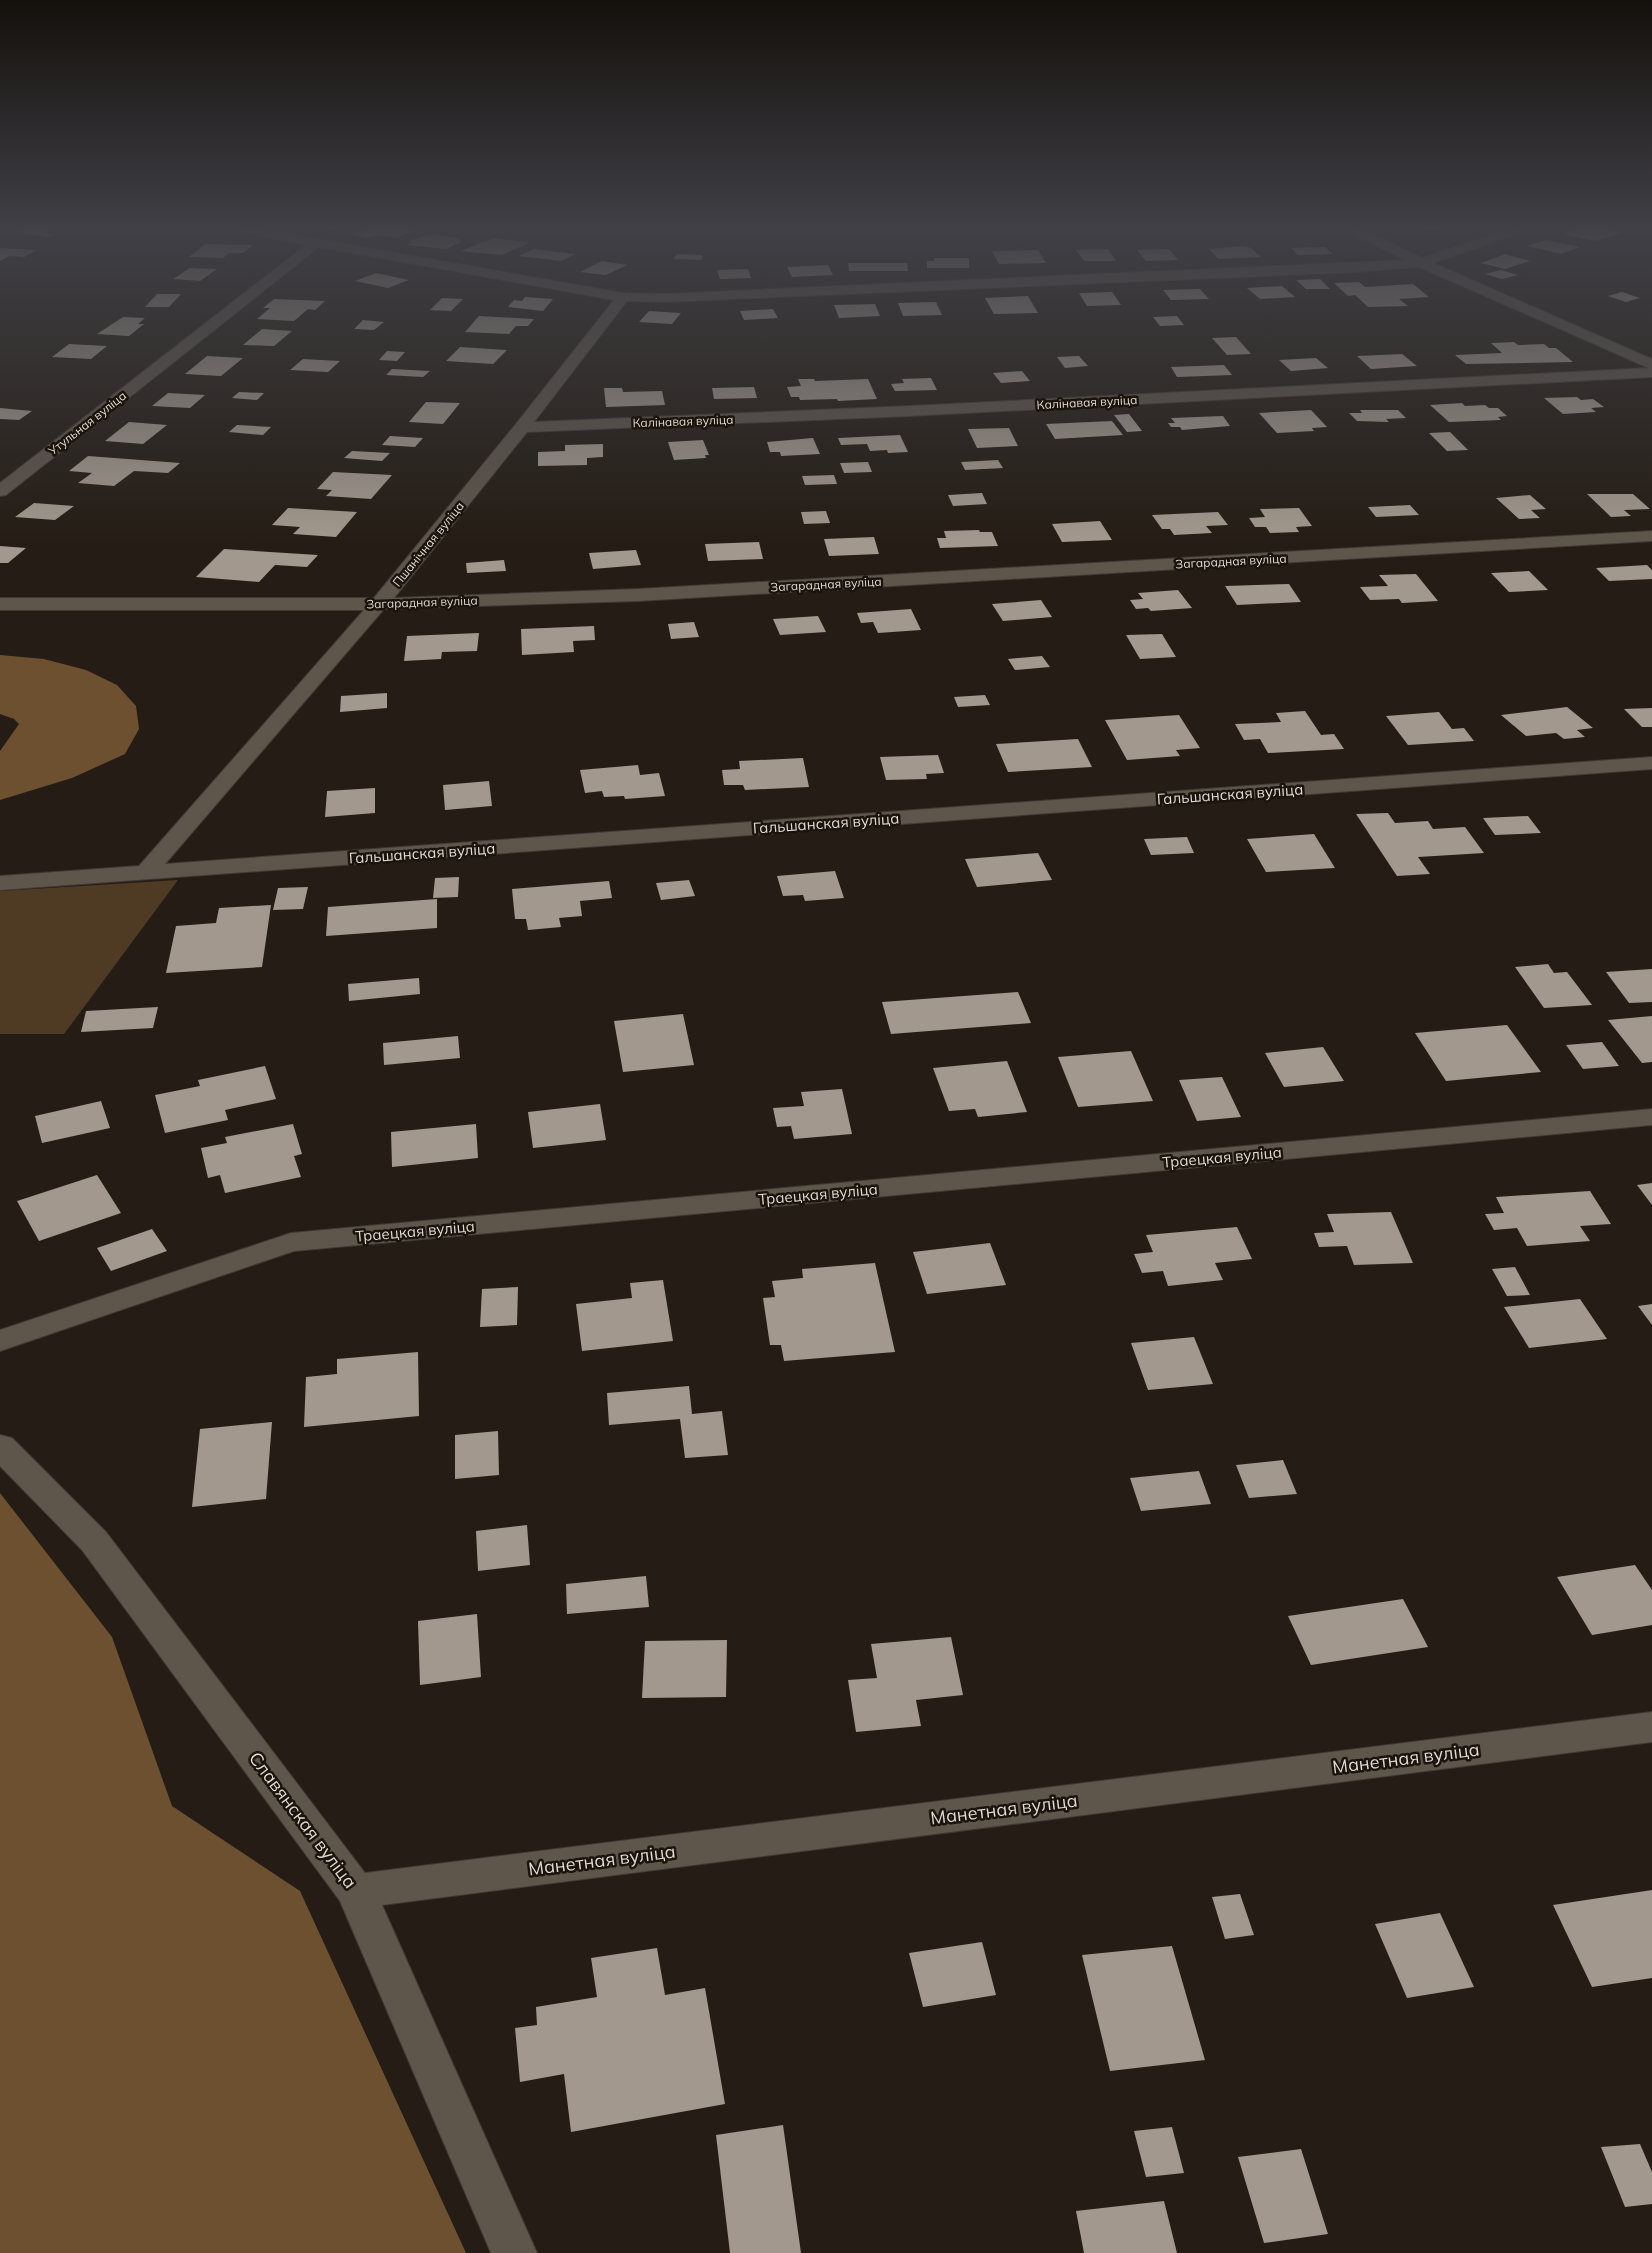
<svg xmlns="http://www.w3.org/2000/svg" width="1652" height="2253" font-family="Mulish,sans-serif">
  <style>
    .green { fill: #4f3b23 }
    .forest { fill: #6c502f }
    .building { fill: #a2988d }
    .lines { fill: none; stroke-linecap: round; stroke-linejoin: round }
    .minor-casing { stroke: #403a35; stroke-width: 2 }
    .minor { fill: #5e554b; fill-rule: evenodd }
    .labels { text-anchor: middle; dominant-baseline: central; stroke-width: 5; stroke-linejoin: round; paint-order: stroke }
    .far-street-label { font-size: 12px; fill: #dfdad4; stroke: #1c140c }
    .street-label { font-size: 15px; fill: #dfdad4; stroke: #1c140c }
    .near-street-label { font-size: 18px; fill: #dfdad4; stroke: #1c140c }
  </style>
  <rect width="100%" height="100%" fill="#251d15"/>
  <path class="green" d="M178,880L64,1034H0V891Z"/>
  <path class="forest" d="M0,655L44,659L86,670L117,685L136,706L139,729L125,754L72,778L0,800V751L19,724L14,719L0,714Z
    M0,1493L112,1637L172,1806L300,1891L466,2253H0Z"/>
  <path class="building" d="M312,225H342V226L329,230Z
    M379,225H407L421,228L395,238L378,235L367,238L350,234Z
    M1415,225H1450V226L1434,231Z
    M1588,225H1595L1624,232L1595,241L1562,234Z
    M33,226L56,229L45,233L54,234L48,237L15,232Z
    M431,234L459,238L456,239L462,240L458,242H461L446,249L406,245L413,242L409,241Z
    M493,238L529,243L502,255L461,251Z
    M1546,240L1580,247L1562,254L1527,246Z
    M205,244L253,245L243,253H229L223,258L189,257Z
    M1244,246L1251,248L1261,257L1218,259L1209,249Z
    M1325,247L1333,254L1298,255L1291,248Z
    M0,248L36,250L24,257L9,256L0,261Z
    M534,249L575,254L561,261L519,256Z
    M1108,249L1116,261H1084L1076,250Z
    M1169,249L1178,260L1146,261L1137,250Z
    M1038,250L1046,263L999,264L992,251Z
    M677,254L703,255L701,260L674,259Z
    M1505,254L1530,261L1505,269L1481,263Z
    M934,258H969V268H927V261H934Z
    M602,261L627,265L606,275L580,272Z
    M848,263H907L908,271H849Z
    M828,265L833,275L792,277L787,267Z
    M190,268L217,269L200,281L173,279Z
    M748,269L751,278L720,279L717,270Z
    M1501,270L1518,275L1502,279L1485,274Z
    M376,273L409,280L388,288L355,281Z
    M1320,279L1330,289H1306L1296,280Z
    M1359,282L1365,287L1413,284L1429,297L1399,299L1408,306L1368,307L1355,295L1348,296L1334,283Z
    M1282,286L1295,297L1260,299L1247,288Z
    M1200,289L1209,299L1171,300L1163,290Z
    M1112,292L1121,305L1087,306L1079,293Z
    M1622,292L1640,298L1626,302L1608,296Z
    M157,294H181L169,307H145Z
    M1028,296L1038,313L994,314L985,298Z
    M525,297L553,299L543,311L508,307L514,300L522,301Z
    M442,298L463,299L451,311L430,310Z
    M274,299L325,301L315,310L308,309L294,321L257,319L270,308H263Z
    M936,302L942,315L903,316L898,303Z
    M875,304L880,316L839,318L834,305Z
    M773,309L778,318L744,320L740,311Z
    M649,311L681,313L672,324L639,322Z
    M479,316L534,319L528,326H516L509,334L465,332Z
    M1177,316L1184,325L1160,326L1153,317Z
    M123,317L145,318L138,324H144L129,336L97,334Z
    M363,320L384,322L374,330L354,329Z
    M262,329L292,331L274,346L243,345Z
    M1236,337L1251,354L1227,355L1212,338Z
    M1514,342L1518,345L1544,344L1549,348H1556L1573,362L1466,364L1455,355L1502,353L1491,343Z
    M69,344L107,346L91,359L52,357Z
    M460,347L507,350L493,364L446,361Z
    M387,351L405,352L397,361L379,360Z
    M1402,354L1417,366L1371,369L1357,356Z
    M207,356L243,358L221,376L185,374Z
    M1079,356L1088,366L1065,368L1057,357Z
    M1316,358L1328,368L1291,371L1279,360Z
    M303,359L340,361L328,372L290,370Z
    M1224,365L1232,375L1177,377L1171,367Z
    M392,369L430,371L423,377L386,375Z
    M1022,371L1030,381L1001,383L993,373Z
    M931,378L937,390L895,391L891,384L904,383L902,379Z
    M798,379H814L815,381L868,379L877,399L838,401L837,399L800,400L799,397H791L787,387L801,386Z
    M754,387L757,398L714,399L712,388Z
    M604,388H622L623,392L662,391L665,405L606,407Z
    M239,392L264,393L257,400L232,398Z
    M168,393L205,395L190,408L152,406Z
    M1577,397L1581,400L1593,399L1604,407L1591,408L1596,412L1563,414L1544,398Z
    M426,402L460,403L443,424L409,422Z
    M1462,403L1465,406L1485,405L1489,408H1498L1507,416L1498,417L1501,420L1449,422L1430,405Z
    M0,408L32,411L19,420L0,419Z
    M1311,410L1327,427L1312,428L1314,431L1277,433L1259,413Z
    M1360,410H1398L1406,418L1386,419L1389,422L1357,421L1349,413H1362Z
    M1129,414L1142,431L1127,432L1114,415Z
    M1223,416L1230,426L1182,430L1180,427H1171L1168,423H1175L1171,418Z
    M1112,421L1123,435L1055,439L1046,424Z
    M129,422L167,425L143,444L105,441Z
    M237,425L271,427L263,435L229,432Z
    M1009,428L1018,446L977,448L968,429Z
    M1450,432L1468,450L1447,451L1429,433Z
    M900,435L908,452L888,453L887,450L870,451L867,444L841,445L838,438Z
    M390,436L423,438L415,447L382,445Z
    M813,438L820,454L781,456L780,452H770L767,442Z
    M703,440L709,455H705L706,458L674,460L668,442Z
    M603,444V457L587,458V465L538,466V452L565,451V445Z
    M352,451L390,453L382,461L344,458Z
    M88,456L180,463L168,473L134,471L114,486L78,483L92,473L69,471Z
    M998,460L1003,468L965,470L961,462Z
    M868,462L872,472L844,473L840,463Z
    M333,472L392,475L371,499L326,496L332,490L317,489Z
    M834,475L837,484L805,485L802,476Z
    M982,493L987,504L953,506L948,495Z
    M1587,494H1633L1650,509L1624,510L1631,516L1611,517Z
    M1530,495L1546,509L1531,510L1540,518L1519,519L1496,498Z
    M34,503L74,506L55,520L15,517Z
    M1410,505L1419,515L1376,517L1368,507Z
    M288,508L357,512L336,537L293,534L300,527L272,525Z
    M1299,508L1312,526L1296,527L1299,532L1270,533L1266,527H1255L1249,518L1265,517L1260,509Z
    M826,511L830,523L804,524L801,512Z
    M1218,512L1228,525L1206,526L1212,533L1174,535L1170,529H1162L1152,515Z
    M1100,521L1112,540L1062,542L1052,524Z
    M979,530L980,532H992L998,546L940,548L937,538H946L944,531Z
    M874,537L879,554L829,556L824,539Z
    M759,542L763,559L708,561L705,544Z
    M0,546L26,548L8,563H0Z
    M224,549L318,555L307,567L275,565L259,582L196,577Z
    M636,550L641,565L593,569L589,553Z
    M504,560L506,571L467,573L466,563Z
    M1647,565L1652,570V579L1609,581L1596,568Z
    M1529,571L1548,590L1509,592L1491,573Z
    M1416,574L1438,601L1402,603L1399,599L1370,600L1360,587L1388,586L1379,575Z
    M1289,584L1301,602L1237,605L1225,586Z
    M1178,590L1192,608L1151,611L1148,608L1136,609L1130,600L1143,599L1138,593Z
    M1041,600L1052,617L1003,621L992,604Z
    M911,609L921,630L878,633L873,622L861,623L857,613Z
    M818,616L826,632L780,635L773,619Z
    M694,622L699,637L671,639L668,624Z
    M594,626L595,640L573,641L574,652L522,655L521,629Z
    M479,633L477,651L442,652L441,659L404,661L407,636Z
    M1162,634L1176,657L1140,659L1126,635Z
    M1042,656L1050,667L1015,670L1008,659Z
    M387,693V708L340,712L341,696Z
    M985,695L990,705L958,707L954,697Z
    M1567,707L1593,728L1577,730L1585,737L1564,739L1556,733L1526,736L1501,715Z
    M1652,708V727H1642L1624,709Z
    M1305,711L1321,735L1334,734L1344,749L1268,753L1260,739L1244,740L1235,724L1281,722L1276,713Z
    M1439,712L1452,729L1464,728L1474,741L1408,745L1386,716Z
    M1179,715L1200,748L1176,750L1180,756L1127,760L1105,720Z
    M1078,739L1092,767L1008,772L996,744Z
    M938,755L944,773L926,774L927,779L886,780L880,757Z
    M803,758L809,787L745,790L743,785H724L722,770L740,769L739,761Z
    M638,765L640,775L659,773L665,796L625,799L624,796L604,797L602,791L585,793L580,770Z
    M489,781L492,806L445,810L443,785Z
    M375,788V813L325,817L327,791Z
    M1388,813L1395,823L1428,821L1433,829L1465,827L1484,853L1418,857L1430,874L1397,876L1356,814Z
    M1528,816L1541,833L1495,835L1483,818Z
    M1314,834L1335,868L1266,872L1247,839Z
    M1187,837L1194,853L1151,855L1144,839Z
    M1038,853L1052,880L977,887L965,859Z
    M835,871L844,898L805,901L803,895L783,896L777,876Z
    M459,877L458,897L433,898L435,878Z
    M689,880L695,896L661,900L656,883Z
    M609,881L612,898L580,901L582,916L559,918L561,927L528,930L526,919H515L512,889Z
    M308,887L303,909L273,910L278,888Z
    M437,899V928L326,936L328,907Z
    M271,905L262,967L166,973L176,926L216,923L219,908Z
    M1548,964L1554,973L1567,972L1592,1005L1544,1008L1515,967Z
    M1652,969V1002L1629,1003L1606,972Z
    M419,978L420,994L349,1001L348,984Z
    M1018,992L1031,1023L891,1034L882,1002Z
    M158,1007L153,1028L81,1032L86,1011Z
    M683,1014L694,1065L623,1072L614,1021Z
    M1652,1016V1062L1642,1063L1608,1020Z
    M1507,1025L1541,1072L1446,1081L1415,1033Z
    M458,1036L460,1058L384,1065L383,1043Z
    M1602,1042L1619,1066L1583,1069L1566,1045Z
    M1323,1047L1344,1081L1284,1087L1265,1053Z
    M1131,1051L1153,1101L1078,1107L1058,1057Z
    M1007,1061L1027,1112L978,1117L975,1109L949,1111L933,1068Z
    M265,1066L276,1099L225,1110L228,1120L165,1133L155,1095L200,1086L198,1080Z
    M1222,1077L1241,1117L1197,1121L1179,1080Z
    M842,1089L852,1134L794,1139L791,1126L777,1127L773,1108L804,1106L801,1092Z
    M101,1101L110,1128L42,1143L35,1116Z
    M600,1104L606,1140L533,1148L528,1112Z
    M293,1124L302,1154L294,1156L301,1177L225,1193L220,1175L208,1178L201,1148L227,1143L225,1137Z
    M476,1124L478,1158L392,1167L391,1132Z
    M97,1175L121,1213L39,1241L17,1201Z
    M1652,1183V1205L1637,1185Z
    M1590,1191L1611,1224L1580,1226L1590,1241L1527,1246L1517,1228L1494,1230L1485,1214L1504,1213L1496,1197Z
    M1391,1212L1413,1263L1354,1265L1347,1246L1319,1247L1314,1233L1334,1232L1327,1214Z
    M1237,1227L1252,1259L1215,1263L1223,1280L1168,1286L1163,1271L1142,1273L1134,1254L1153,1252L1146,1235Z
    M152,1229L167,1251L111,1271L97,1248Z
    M990,1243L1006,1285L927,1294L913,1252Z
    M875,1263L895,1352L784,1361L781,1345H770L763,1298L775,1297L772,1281L803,1278L802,1269Z
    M1515,1267L1530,1295L1507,1296L1492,1269Z
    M663,1280L673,1341L582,1351L576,1304L632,1298L630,1283Z
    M518,1287L517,1325L480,1327L482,1289Z
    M1580,1299L1607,1339L1529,1348L1504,1307Z
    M1652,1304V1325L1638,1306Z
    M1194,1337L1213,1384L1148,1390L1131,1343Z
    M418,1352L419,1416L304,1427L306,1377L337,1374V1359Z
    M689,1386L692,1414L722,1411L728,1455L685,1458L680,1419L609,1425L607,1393Z
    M272,1422L266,1499L192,1507L200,1429Z
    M498,1431L499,1475L455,1479V1435Z
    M1283,1460L1297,1494L1249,1498L1236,1465Z
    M1199,1471L1211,1504L1141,1511L1130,1478Z
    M527,1525L530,1565L478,1571L476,1531Z
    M1635,1565L1652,1590V1625L1592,1635L1557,1577Z
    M646,1576L649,1607L567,1614L566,1584Z
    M1403,1599L1428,1647L1311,1665L1288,1616Z
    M477,1614L481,1677L420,1685L418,1621Z
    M951,1637L963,1695L916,1700L921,1726L856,1732L848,1680L877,1678L871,1644Z
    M727,1640L726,1697L642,1698L645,1641Z
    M1652,1890V1978L1592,1987L1553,1905Z
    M1240,1894L1254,1935L1225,1939L1212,1897Z
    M1440,1913L1474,1987L1407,1998L1375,1924Z
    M982,1942L996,1995L923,2007L909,1953Z
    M1172,1946L1205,2060L1110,2071L1082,1955Z
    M657,1948L665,1995L705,1988L725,2104L571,2132L564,2074L520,2082L515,2028L537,2025L536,2007L597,1997L591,1958Z
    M783,2125L801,2253H730L716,2135Z
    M1172,2127L1184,2173L1146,2177L1134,2131Z
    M1640,2144L1652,2172V2204L1625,2207L1601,2147Z
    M1301,2149L1328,2234L1264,2243L1238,2157Z
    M1164,2201L1177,2253H1084L1076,2211Z"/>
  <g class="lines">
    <defs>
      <path id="minor" d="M0,225H14L0,234Z
        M225,225H250L316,239L623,293L665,294L1405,260L1335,225H1352L1422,258L1522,225H1542L1433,263L1652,359V377L910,416L527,432L394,598L638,589L1652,531V541L638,601L384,609L165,864L1652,757V769L0,890V876L139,866L364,610H0V598H374L516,424L614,300L319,247L6,495L0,496V483L306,245L231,229ZM1419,267L1649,368L910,406L534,422L627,301L665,302L1356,272Z
        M1652,1109V1125L294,1251L0,1351V1330L291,1233Z
        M0,1435L12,1438L106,1532L365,1873L1652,1712V1742L382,1905L537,2253H491L340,1901L82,1550L0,1466Z"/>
    </defs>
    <use href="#minor" class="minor-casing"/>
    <use href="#minor" class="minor"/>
  </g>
  <linearGradient id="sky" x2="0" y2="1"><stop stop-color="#14100c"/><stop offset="0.42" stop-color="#404046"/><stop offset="1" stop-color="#404046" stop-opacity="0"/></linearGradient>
  <rect width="1652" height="541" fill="url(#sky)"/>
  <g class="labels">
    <g class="far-street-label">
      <text transform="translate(1087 402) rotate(-3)">Калінавая вуліца</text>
      <text transform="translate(683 421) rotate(-2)">Калінавая вуліца</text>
      <text transform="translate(87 423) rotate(-38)">Утульная вуліца</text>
      <text transform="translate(428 544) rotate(-51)">Пшанічная вуліца</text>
      <text transform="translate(1231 561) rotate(-3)">Загарадная вуліца</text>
      <text transform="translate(826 584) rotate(-3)">Загарадная вуліца</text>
      <text transform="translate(422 602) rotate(-2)">Загарадная вуліца</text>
    </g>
    <g class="street-label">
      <text transform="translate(1230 794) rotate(-4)">Гальшанская вуліца</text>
      <text transform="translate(826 823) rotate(-4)">Гальшанская вуліца</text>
      <text transform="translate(422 853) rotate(-4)">Гальшанская вуліца</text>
      <text transform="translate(1222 1157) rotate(-5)">Траецкая вуліца</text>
      <text transform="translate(818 1194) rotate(-5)">Траецкая вуліца</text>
      <text transform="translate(415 1231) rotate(-5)">Траецкая вуліца</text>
    </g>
    <g class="near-street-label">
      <text transform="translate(1406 1758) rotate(-7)">Манетная вуліца</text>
      <text transform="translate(1004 1809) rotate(-7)">Манетная вуліца</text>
      <text transform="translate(303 1820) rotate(53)">Славянская вуліца</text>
      <text transform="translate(602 1860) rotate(-7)">Манетная вуліца</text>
    </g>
  </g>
</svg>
